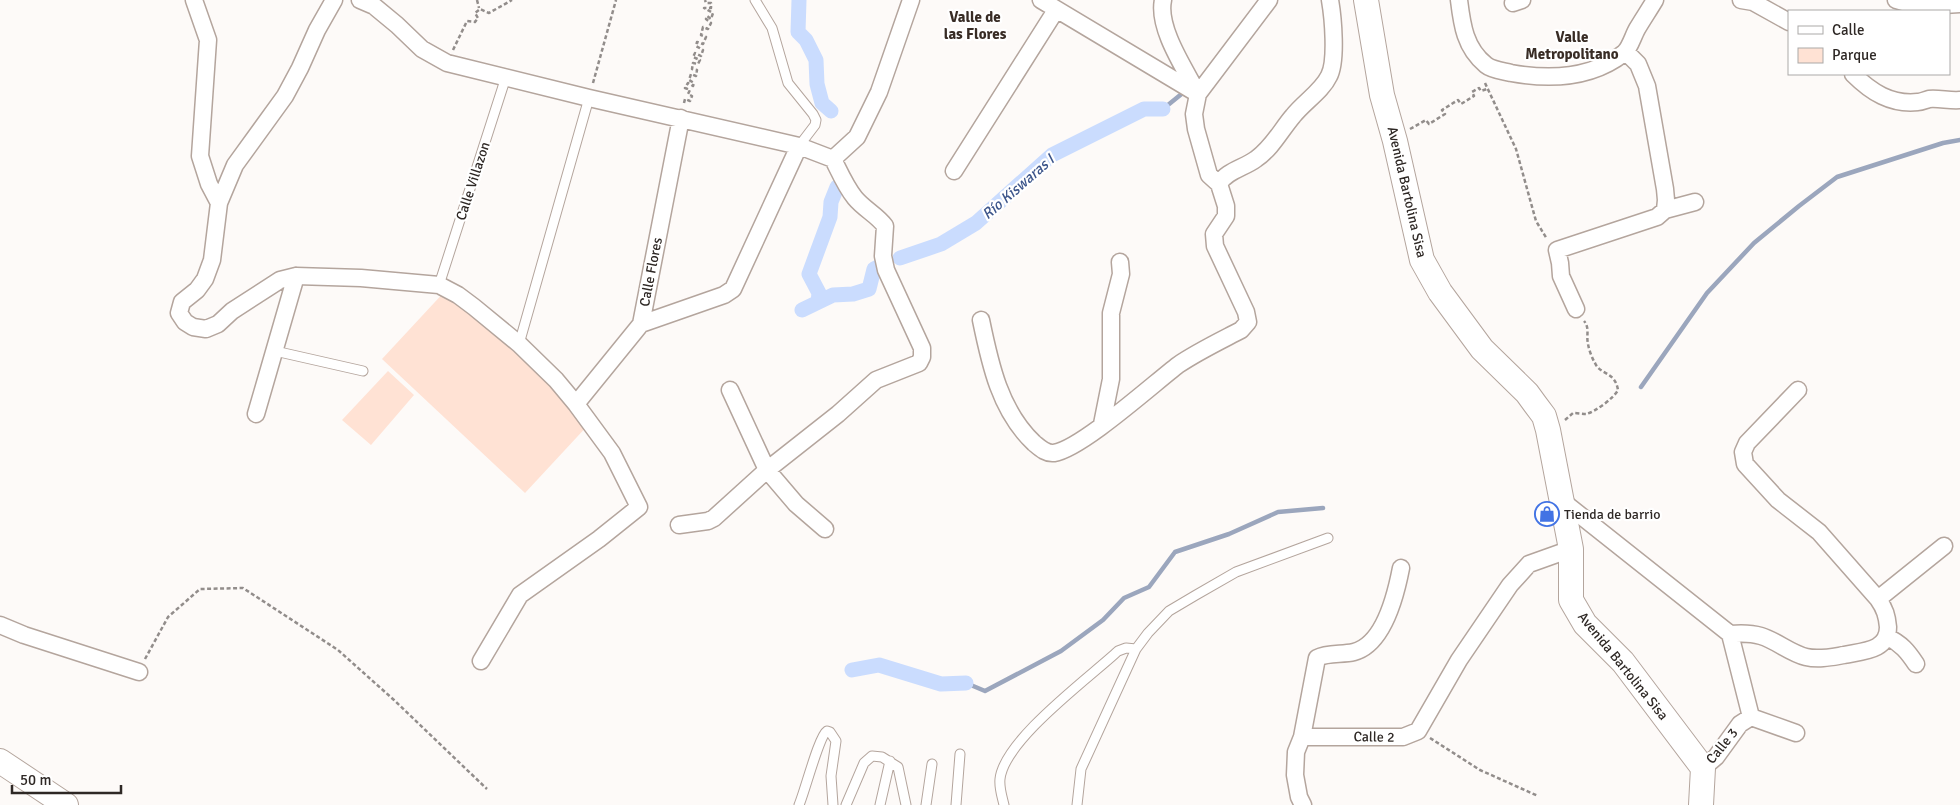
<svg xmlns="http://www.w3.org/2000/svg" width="1960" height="805" font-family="Signika,sans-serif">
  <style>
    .green { fill: #ffe2d4 }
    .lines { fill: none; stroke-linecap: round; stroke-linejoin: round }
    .stream { stroke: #9ba6bd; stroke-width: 4.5 }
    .canal { stroke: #cadcfe; stroke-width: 15 }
    .lane-casing { stroke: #b4a59d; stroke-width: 11 }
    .street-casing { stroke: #b4a59d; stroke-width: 19 }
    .secondary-casing { stroke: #b4a59d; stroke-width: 26 }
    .path { stroke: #928d8b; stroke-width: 2.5; stroke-dasharray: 4 2.5; stroke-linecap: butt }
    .lane { stroke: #fff; stroke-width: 9 }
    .street { stroke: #fff; stroke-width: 16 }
    .secondary { stroke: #fff; stroke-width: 24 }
    .labels { text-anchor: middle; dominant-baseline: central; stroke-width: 4.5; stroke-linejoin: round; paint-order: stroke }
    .street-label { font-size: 14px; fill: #2e2825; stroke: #fff }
    .poi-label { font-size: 14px; fill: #2e2825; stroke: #fff; text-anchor: start }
    .neighbourhood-label { font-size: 15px; font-weight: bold; fill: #382c25; stroke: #fff }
    .water-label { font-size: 15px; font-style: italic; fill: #3c558b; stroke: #fff }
  </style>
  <rect width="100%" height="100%" fill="#fdfaf8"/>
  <path class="green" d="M447,289L590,423L525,493L382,359Z
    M388,371L414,395L371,445L342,420Z"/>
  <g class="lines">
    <path class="stream" d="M1163,109L1184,92
      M1641,387L1707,293L1754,243L1799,206L1837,177L1943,143L1960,140
      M966,683L985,691L1061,651L1103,620L1124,598L1149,587L1175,552L1229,534L1278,512L1323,508"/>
    <path class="canal" d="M799,0L798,32L806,40L816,60L817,84L822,103L831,111
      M900,258L941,244L976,223L1052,155L1144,109H1163
      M818,302L819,293L809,274L830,217L831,202L837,187
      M802,310L833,295L853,294L869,289L874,269L878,267
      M852,670L879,665L941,684L966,683"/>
    <defs>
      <path id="lane" d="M755,0L772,28L788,83L813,114L816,120L815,125L799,146
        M439,285L506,77
        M519,344L589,98
        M275,351L363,371
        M799,805C805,791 819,736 827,731L830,732L836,741L831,776L833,805
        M846,805L864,763L872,756L882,757L898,767L906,805
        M880,805L890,761
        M926,805L932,764
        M956,805L960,754
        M1004,805C1002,796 999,788 1000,779C1004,740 1089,678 1118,651L1126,648L1136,649
        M1077,805L1081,769L1136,649L1148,633L1169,611L1196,595L1236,572L1328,538"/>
      <path id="street" d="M194,0L208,40L200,156L209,184L219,203
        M334,0L317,30L300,68L285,96L235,165L219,203L212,260L205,279L197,290L182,302L179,313L185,322L193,327L206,329L218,324L232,311L280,280L296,276L361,278L439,285L458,295L474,307L519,344L556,380L576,404L612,453L639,507L599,539L520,595L481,661
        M360,0L374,6L397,25L422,49L447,63L589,98L799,146L833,159C840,173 846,187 855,198C864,209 877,215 885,226L883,256L886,270L922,348V357L919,363L876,380L838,414L767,470L714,518L708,521L679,525
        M1041,0L1198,94
        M1163,0C1157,28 1185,69 1198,94
        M1459,0C1462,25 1465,48 1486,65C1492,70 1503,71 1511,73C1550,80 1591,79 1624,53C1630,48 1633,36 1637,29C1643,19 1649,10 1655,0
        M1741,0L1753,2L1789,22
        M1896,0C1917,7 1937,6 1960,4
        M1513,3L1522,0
        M1626,52L1638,64L1647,86L1665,189L1666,200L1665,210
        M1853,74C1871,92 1891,105 1918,102C1922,102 1925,100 1929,99C1939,98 1950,101 1960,100
        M833,159L857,137L879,92L911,0
        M954,171L1056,10
        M1219,184L1209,175L1196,129L1194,114L1198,94L1269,0
        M1576,309L1561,276L1560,263L1557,250L1657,217L1665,210L1695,202
        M981,320C990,364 1000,411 1034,443C1040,448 1046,454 1054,453C1081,449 1152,385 1178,365C1197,352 1220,341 1241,330L1248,322L1246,312L1215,246L1214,234L1226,216V206L1219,184C1226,171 1244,168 1256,159C1272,148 1281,130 1293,116C1304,102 1322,91 1329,76C1337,61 1333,17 1330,0
        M641,324L724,295L733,289L799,146
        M730,390L767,470L796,504L825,529
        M576,404L641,324L681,118
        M256,414L296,276
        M1102,424L1111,379V313L1121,274L1120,262
        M1561,500L1730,634C1741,633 1751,633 1761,636C1777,641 1790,653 1806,657C1819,660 1832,657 1844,655C1863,651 1888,651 1888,627C1887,616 1885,609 1878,599L1819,532L1778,500L1745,464L1743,452L1747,443L1798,390
        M1878,599L1944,546
        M0,625L24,635L139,672
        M1730,634L1751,717
        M1887,637C1901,643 1908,652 1916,664
        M1302,737H1403L1418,731L1459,660L1510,585L1529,564L1571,549
        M1703,768L1716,757L1740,724L1751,717L1796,733
        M1303,805L1299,797L1295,775L1296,752L1302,737L1317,658C1328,652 1342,655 1354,652C1384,644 1396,594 1401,568"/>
      <path id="secondary" d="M1366,0L1382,95L1395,141L1422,260L1440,292L1482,349L1527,393L1535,404L1544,416L1548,430L1571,549V600L1585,624L1623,662L1703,768L1701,805
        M0,761L66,805"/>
    </defs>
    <use href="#lane" class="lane-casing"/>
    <use href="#street" class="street-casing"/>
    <use href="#secondary" class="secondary-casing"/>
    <path class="path" d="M477,0L479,8
      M453,50L467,21L475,22L478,18L475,13L480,9L489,13L512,0
      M593,83L616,0
      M1485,83L1516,149L1536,221L1547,239
      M684,103L685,99L690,101L692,96L688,94L690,90L685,88L688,83L693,86L694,83L689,80L691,74L696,76L697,70L692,69L693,63L698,64L700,60L693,57L695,53L701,56L703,50L696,46L697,42L703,44L706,37L701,35L703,27L708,29L711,23L706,19L707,16L711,19L713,13L704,8H711V3H706L705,0
      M1410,129L1426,120L1429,124L1445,114L1442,110L1458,100L1461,104L1474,96L1472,92L1479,88L1481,91L1487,89
      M1565,420L1573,413C1577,413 1582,414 1586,414C1595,412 1614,398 1618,390C1615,371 1600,375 1595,363C1592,358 1589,350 1588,344C1586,335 1590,328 1584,321
      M145,659L168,617L200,589L243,588L338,650L394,700L487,789
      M1430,738L1480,770L1538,796"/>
    <use href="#lane" class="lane"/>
    <use href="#street" class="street"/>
    <use href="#secondary" class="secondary"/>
  </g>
  <defs>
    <symbol id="shop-ring" viewBox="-11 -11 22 22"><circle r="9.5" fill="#fff" stroke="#4273e4" stroke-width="1.5"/><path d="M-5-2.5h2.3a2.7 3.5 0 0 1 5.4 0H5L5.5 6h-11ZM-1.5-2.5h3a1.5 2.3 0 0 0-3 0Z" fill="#4273e4"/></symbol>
  </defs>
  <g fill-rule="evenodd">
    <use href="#shop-ring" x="1533" y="500" width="28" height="28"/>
  </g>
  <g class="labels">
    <g class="street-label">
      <text transform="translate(473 181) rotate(-72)">Calle Villazon</text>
      <text transform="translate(1407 192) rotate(77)">Avenida Bartolina Sisa</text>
      <text transform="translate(651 272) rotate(-79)">Calle Flores</text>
      <text transform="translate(1623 666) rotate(51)">Avenida Bartolina Sisa</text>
      <text transform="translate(1374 737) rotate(1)">Calle 2</text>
      <text transform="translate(1722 746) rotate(-51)">Calle 3</text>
    </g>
    <g class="poi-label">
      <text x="1564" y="514">Tienda de barrio</text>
    </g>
    <g class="neighbourhood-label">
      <text x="975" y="17">Valle de<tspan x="975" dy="17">las Flores</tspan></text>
      <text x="1572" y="37">Valle<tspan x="1572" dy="17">Metropolitano</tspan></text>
    </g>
    <g class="water-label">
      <text transform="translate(1018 187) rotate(-41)">Río Kiswaras I</text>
    </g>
  </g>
  <rect x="1788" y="10" width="162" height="65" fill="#ffffff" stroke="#aba9a8"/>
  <rect x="1798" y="26" width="25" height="8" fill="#ffffff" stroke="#aba9a8"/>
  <text x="1832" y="35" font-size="15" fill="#2e2825">Calle</text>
  <rect x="1798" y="48" width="25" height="15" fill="#ffe2d4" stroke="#aba9a8"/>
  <text x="1832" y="60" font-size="15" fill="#2e2825">Parque</text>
  <path d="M12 785v8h109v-8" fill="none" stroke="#2e2825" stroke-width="2.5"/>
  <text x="20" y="785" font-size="15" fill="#2e2825" stroke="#ffffff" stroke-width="4" paint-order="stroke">50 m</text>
</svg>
